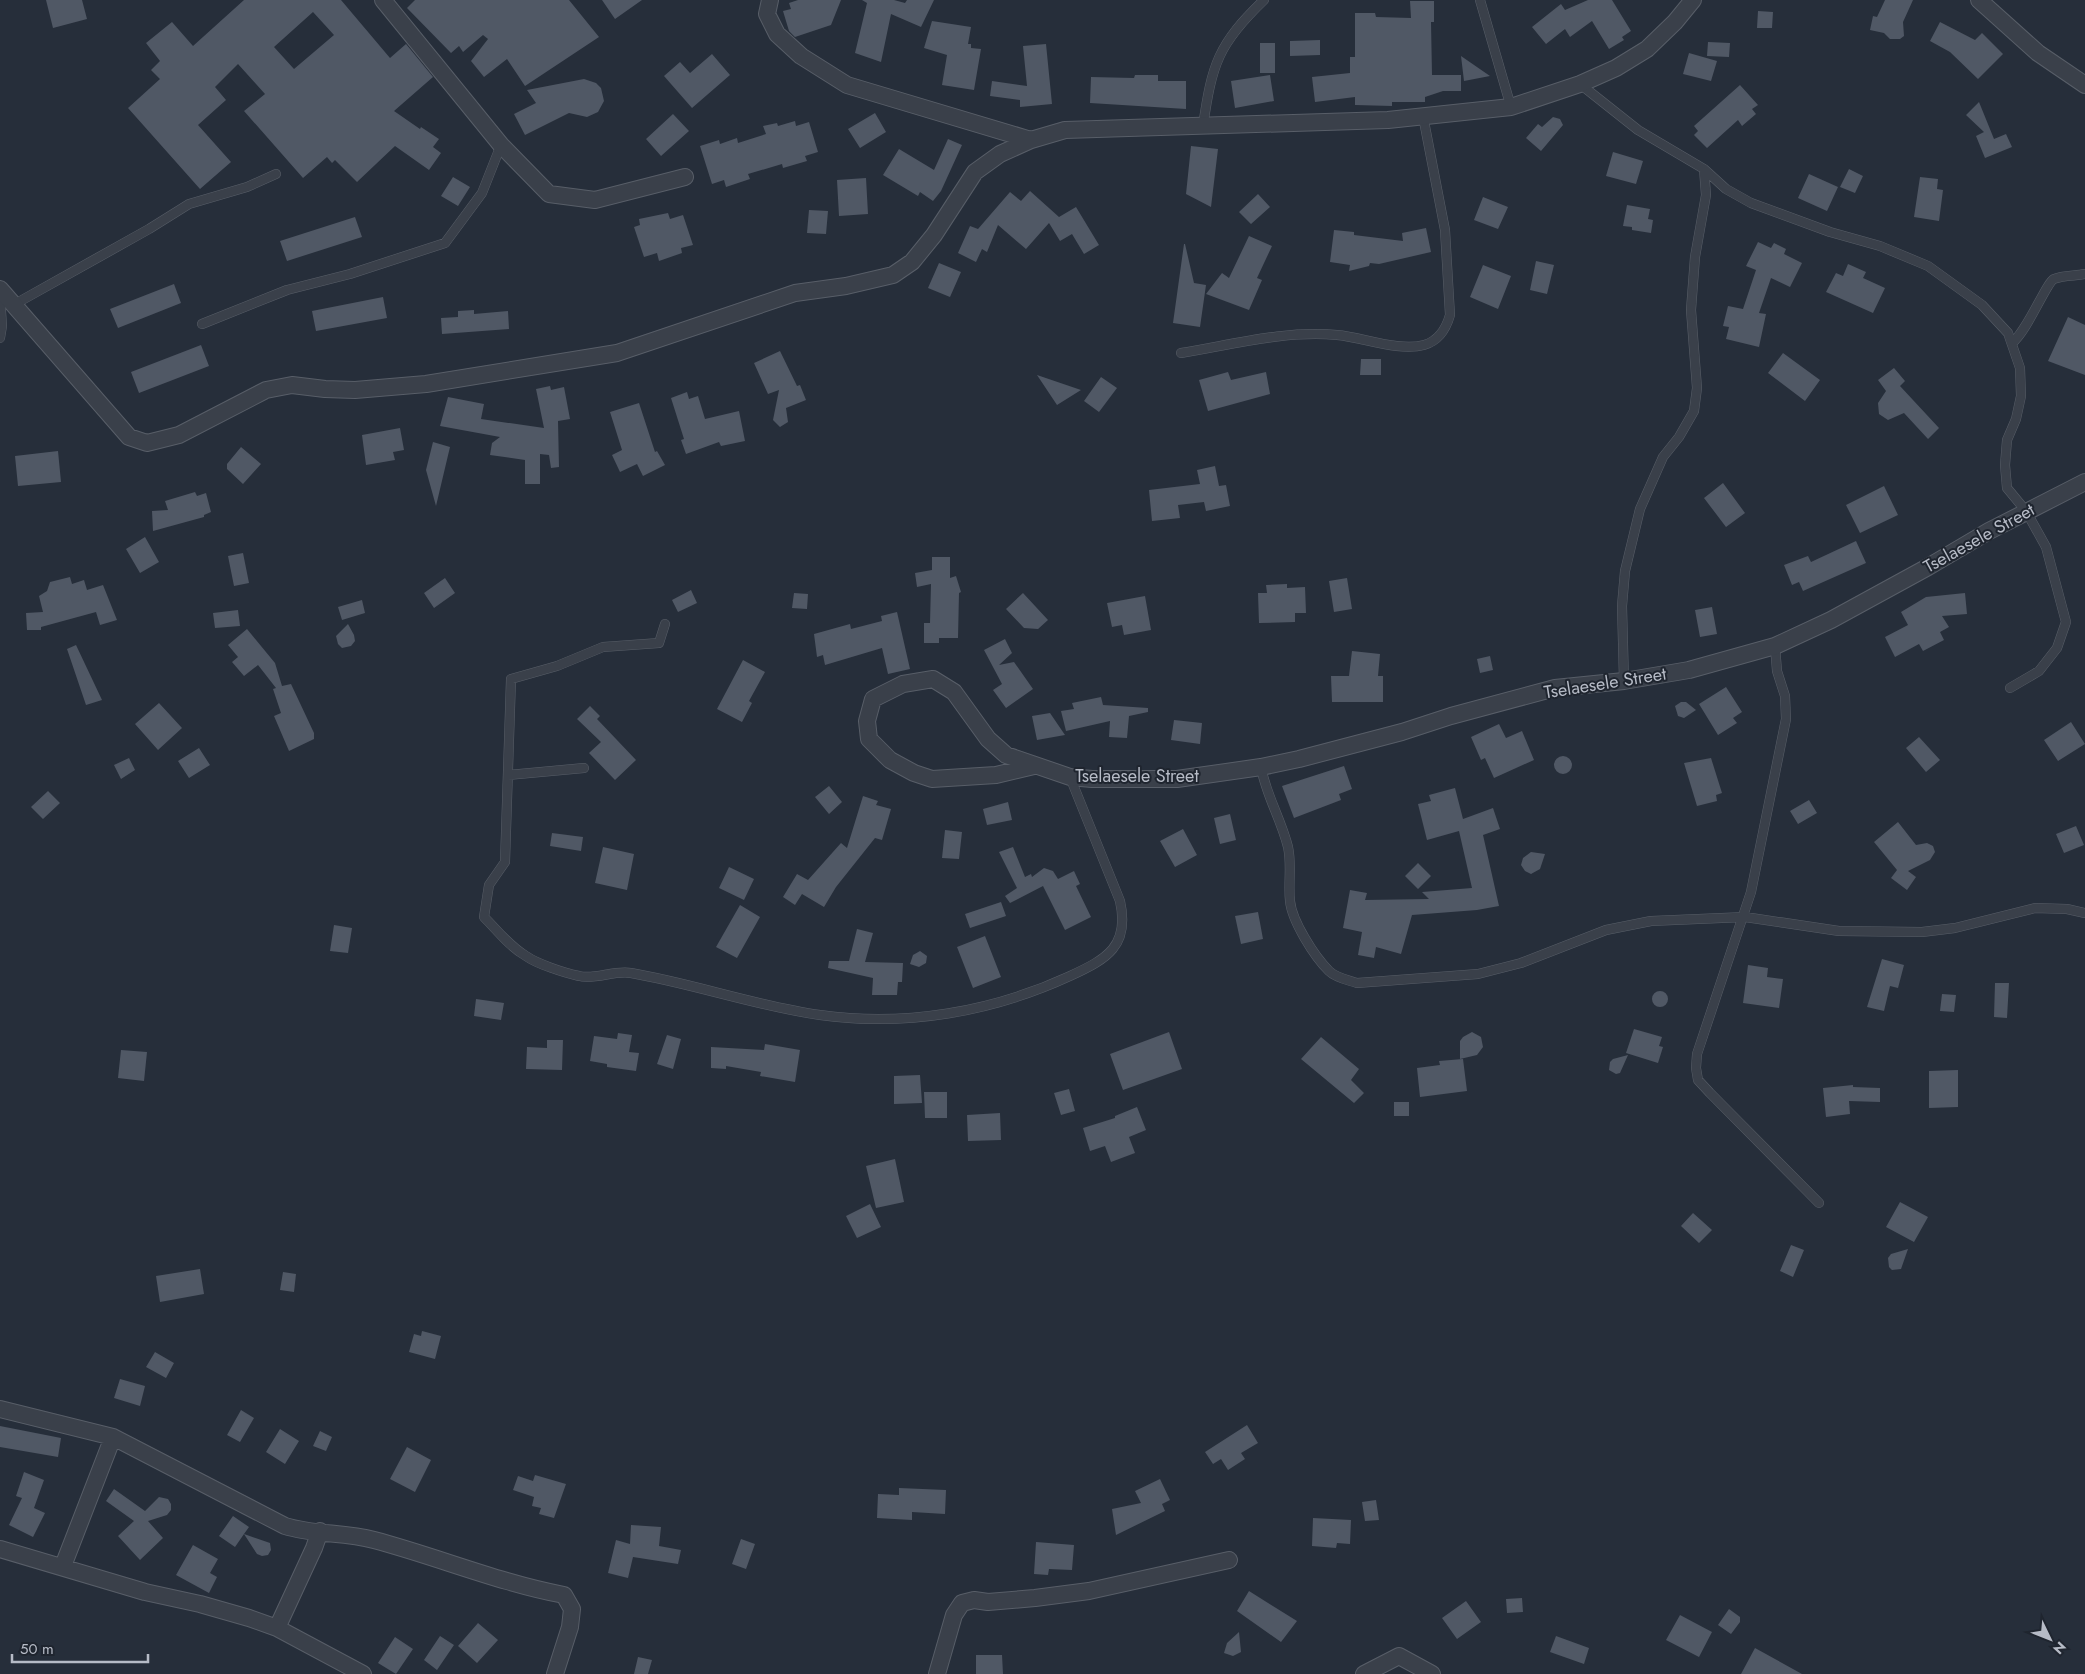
<svg xmlns="http://www.w3.org/2000/svg" width="2085" height="1674" font-family="Jost,sans-serif">
  <style>
    .building { fill: #505865; fill-rule: evenodd }
    .lines { fill: none; stroke-linecap: round; stroke-linejoin: round }
    .lane-casing { stroke: #585e68; stroke-width: 10 }
    .street-casing { stroke: #585e68; stroke-width: 18 }
    .lane { stroke: #3a404a; stroke-width: 9 }
    .street { stroke: #3a404a; stroke-width: 16 }
    .labels { text-anchor: middle; dominant-baseline: central; stroke-width: 4; stroke-linejoin: round; paint-order: stroke }
    .street-label { font-size: 18px; fill: #b6bbc6; stroke: #1f252f }
  </style>
  <rect width="100%" height="100%" fill="#262e3a"/>
  <path class="building" d="M46,0H82L87,19L53,28Z
    M244,0H341L390,58L406,44L433,77L394,111L420,129L421,127L439,139L433,147L441,153L429,170L395,146L357,182L335,160L332,163L327,157L303,178L244,111L265,94L238,64L215,87L226,100L198,125L231,162L200,189L128,108L160,79L151,70L160,61L146,43L172,22L193,46ZM313,12L334,35L294,69L274,47Z
    M415,0H569L599,37L525,86L507,59L484,77L471,61L488,39L483,35L463,52L459,46L451,53L407,8Z
    M602,0H642L615,19Z
    M798,0H841L831,25L795,37L789,31L783,11L791,9L789,3Z
    M862,0H894L905,3L907,0H934L921,27L891,14L881,62L855,53L867,3Z
    M1588,0H1612L1631,31L1622,37L1624,40L1609,49L1592,21L1570,37L1565,29L1546,44L1532,27L1561,4L1565,10Z
    M1885,0H1913L1903,22L1904,36L1900,39H1890L1884,33L1870,30L1873,16L1877,17Z
    M1410,1H1434V22H1431L1432,75H1461V91H1443L1425,97V102H1392V106L1355,105V97L1315,102L1312,77L1350,73V57H1355V13H1375L1376,17L1411,18Z
    M1758,11L1773,12L1772,28H1757Z
    M932,21L971,27L968,44H971V48L981,49L974,90L942,85L947,55L924,48Z
    M1940,22L1975,40L1982,33L2003,54L1978,79L1950,52L1930,41Z
    M1320,40V55L1290,56V41Z
    M1708,42L1730,43L1729,57L1707,56Z
    M1260,43H1275V73H1260Z
    M1046,44L1052,104L1020,107V100L990,96L992,81L1027,86L1023,46Z
    M1689,53L1717,61L1711,81L1683,74Z
    M712,54L730,75L692,108L664,76L680,62L690,73Z
    M1461,56L1490,76L1464,81Z
    M1135,75H1158V81H1186V109L1090,103L1091,77L1134,78Z
    M1270,75L1274,101L1235,108L1231,81Z
    M584,79L596,83L601,88L604,101L598,112L587,117L569,113L525,135L514,114L536,103L527,90Z
    M1740,85L1758,105L1752,109L1756,114L1742,126L1738,120L1707,148L1694,135L1698,131L1694,126Z
    M1979,102L1994,139L2006,134L2012,147L1985,158L1976,136L1984,132L1966,115Z
    M875,113L886,132L860,148L848,129Z
    M673,114L689,131L661,156L646,139Z
    M1553,117L1560,119L1563,125L1541,151L1526,138L1538,124L1542,127Z
    M795,121L796,126L809,122L818,152L805,156L807,161L783,168L782,164L748,174L750,179L726,187L724,180L712,184L700,146L719,140L720,144L737,138L738,143L766,134L763,126L777,123L778,126Z
    M948,139L962,145L941,191L933,201L920,192L918,196L883,175L899,149L934,170Z
    M1191,146L1218,149L1211,207L1186,194Z
    M1613,152L1643,161L1636,184L1606,176Z
    M1849,169L1863,176L1855,193L1840,187Z
    M1809,174L1838,187L1827,211L1798,198Z
    M453,177L470,187L458,206L441,196Z
    M1920,177L1938,179L1937,189L1943,190L1939,221L1914,217Z
    M866,178L868,214L839,216L837,180Z
    M1030,191L1059,217L1076,207L1099,245L1084,254L1072,234L1060,241L1049,223L1026,249L998,225L987,252L982,249L976,262L958,253L970,226L978,229L1010,192L1021,201Z
    M1258,194L1270,207L1251,224L1239,212Z
    M1483,197L1508,207L1498,229L1474,220Z
    M1627,205L1650,209L1648,219L1653,220L1651,233L1632,230V227L1623,226Z
    M809,210L828,211L826,234L807,233Z
    M668,213L670,219L683,215L693,245L681,248L682,253L659,261L657,253L644,257L634,227L640,225L639,219Z
    M355,217L362,237L287,261L280,241Z
    M1426,228L1431,252L1379,264L1370,263L1369,266L1349,271L1350,265L1330,262L1334,230L1354,232V235L1403,241L1402,233Z
    M1249,236L1272,246L1257,278L1262,280L1249,310L1206,294L1222,273L1229,278Z
    M1758,242L1771,248L1774,243L1786,249L1784,254L1802,263L1790,287L1771,278L1759,313L1766,314L1759,347L1726,339L1729,327L1723,326L1728,306L1743,309L1756,270L1746,266Z
    M1184,244H1185L1194,283L1206,285L1200,327L1173,323Z
    M1536,261L1554,265L1547,294L1530,290Z
    M939,263L961,272L950,297L928,288Z
    M1848,264L1866,272L1863,278L1885,288L1873,313L1826,292L1836,273L1843,276Z
    M1483,265L1511,276L1498,309L1470,297Z
    M174,284L181,303L118,328L110,309Z
    M383,297L387,318L316,331L312,311Z
    M474,310V314L508,311L509,329L442,334L441,318L458,317V311Z
    M2068,317L2085,325V375L2048,361Z
    M201,345L209,366L139,393L131,372Z
    M780,351L797,386L800,385L806,400L786,408L788,422L780,427L773,420L779,390L768,394L754,363Z
    M1783,353L1820,380L1805,401L1768,373Z
    M1361,359H1381V375H1360Z
    M1894,368L1905,381L1900,386L1939,428L1928,439L1904,413L1888,420L1879,414L1878,403L1886,391L1878,380Z
    M1228,372L1231,380L1266,372L1270,394L1208,411L1199,380Z
    M1037,375L1081,390L1057,405Z
    M1101,377L1117,388L1099,412L1084,401Z
    M550,386L551,390L564,387L570,419L558,421L559,467L551,468L549,455L540,454V484H525V460L490,455L492,443L500,437L440,426L448,397L484,404L481,419L544,428L536,389Z
    M687,392L689,399L698,396L705,419L739,411L745,441L721,446L719,442L686,454L681,440L684,439L671,398Z
    M639,403L655,452L657,451L665,465L643,476L637,464L620,472L612,455L622,450L610,412Z
    M400,428L404,450L393,452L395,460L366,465L362,435Z
    M433,442L450,447L436,506L426,470Z
    M241,447L261,464L243,484L227,469V464Z
    M58,451L61,482L18,486L15,456Z
    M1215,466L1219,486L1226,485L1230,506L1206,511L1204,502L1178,505L1180,518L1152,521L1149,490L1200,484L1197,470Z
    M1723,483L1745,513L1726,527L1704,498Z
    M1884,486L1898,515L1860,533L1846,505Z
    M195,492L197,496L206,493L211,512L204,515V517L153,531L152,511L168,510L165,501Z
    M145,537L159,562L140,573L126,549Z
    M1856,541L1866,563L1803,591L1799,582L1792,585L1784,565L1808,556L1811,562Z
    M243,553L249,583L234,586L228,556Z
    M932,557H950V578L956,576L961,592L959,593L958,638H939V643H924V623H930L931,584L917,587L915,573L932,570Z
    M70,577L72,584L84,580L87,590L103,585L117,620L100,625L96,612L41,627V630H27L26,613L43,612L39,596L47,591L50,582Z
    M445,578L455,593L434,608L424,593Z
    M1347,578L1352,609L1334,612L1329,581Z
    M1287,584V588L1305,587L1306,613H1295V622L1259,623L1258,593H1267L1266,585Z
    M691,590L697,603L678,612L672,600Z
    M794,593L808,594L807,609L792,608Z
    M1023,593L1048,620L1038,629L1024,628L1006,609Z
    M1965,593L1967,614L1942,616L1949,627L1940,632L1944,640L1923,651L1919,644L1895,657L1885,637L1908,625L1901,612L1926,597Z
    M1145,596L1151,630L1124,635L1122,625L1112,627L1107,603Z
    M362,600L365,613L342,620L338,607Z
    M1712,607L1717,634L1700,637L1695,610Z
    M238,610L240,626L215,628L213,613Z
    M897,612L910,669L888,674L882,648L825,665L823,655L817,657L814,634L850,624L851,629L882,621L881,616Z
    M348,624L354,635L355,641L351,646L342,648L338,644L336,636Z
    M247,629L275,663L282,686L291,684L314,733V739L289,751L274,716L281,713L273,689L276,688L258,665L244,676L232,662L238,657L228,645Z
    M1005,639L1012,653L999,665L1014,662L1033,689L1006,708L993,690L1002,684L984,650Z
    M76,645L102,700L86,705L67,649Z
    M1352,651L1380,654L1378,676H1383V702H1332L1331,676H1349Z
    M1490,656L1493,670L1480,673L1477,659Z
    M743,660L765,672L749,701L752,703L742,722L717,709Z
    M1726,687L1742,712L1733,718L1737,723L1718,735L1699,704Z
    M1101,697L1103,705L1148,708V712L1129,716L1127,738L1109,737L1110,721L1066,731L1061,711L1074,709L1072,703Z
    M1681,702H1686L1696,710L1684,718L1678,716L1675,706Z
    M159,703L182,728L158,750L135,724Z
    M590,706L600,716L597,719L636,760L615,780L589,753L601,742L577,719Z
    M1050,713L1065,735L1037,740L1032,716Z
    M1174,720L1202,723L1200,744L1171,740Z
    M2071,722L2085,744L2058,761L2044,740Z
    M1499,724L1506,738L1522,731L1534,760L1494,778L1485,758L1481,760L1471,737Z
    M1919,737L1940,760L1926,772L1906,748Z
    M199,748L210,765L189,778L178,761Z
    M1554 765a9 9 0 1 1 18 0a9 9 0 1 1-18 0Z
    M129,758L135,770L121,779L114,765Z
    M1711,758L1722,793L1716,795L1717,801L1697,806L1684,763Z
    M1344,766L1352,789L1339,794L1341,800L1294,818L1282,786Z
    M829,786L842,802L829,814L815,797Z
    M1455,788L1463,819L1493,808L1500,829L1483,835L1499,906L1477,910L1412,915L1401,954L1376,947L1374,958L1358,955L1362,932L1343,928L1350,890L1367,893L1365,900L1429,899L1422,892L1472,888L1459,831L1427,840L1418,804L1431,801L1429,795Z
    M48,791L60,803L43,819L31,807Z
    M863,796L878,801L876,805L891,809L882,840L875,838L836,887L824,907L802,894L795,905L783,897L797,874L808,880L841,843L847,848Z
    M1809,800L1817,813L1798,824L1790,811Z
    M1008,802L1012,820L987,825L983,809Z
    M1230,814L1236,840L1220,844L1214,818Z
    M1898,822L1916,845L1927,843L1933,846L1935,852L1930,860L1908,871L1916,877L1907,890L1891,878L1897,870L1874,842Z
    M2076,826L2084,845L2064,853L2056,834Z
    M1183,829L1197,855L1175,867L1160,841Z
    M945,830L962,832L959,859L942,858Z
    M552,833L583,837L581,851L550,846Z
    M603,847L634,854L627,890L595,883Z
    M1013,847L1025,877L1031,874L1032,877L1044,868L1053,871L1058,879L1074,871L1080,884L1076,886L1091,917L1065,930L1043,886L1010,903L1005,896L1017,888L999,852Z
    M1531,852L1545,854L1540,869L1531,874L1525,871L1521,865L1523,858Z
    M1418,863L1431,876L1418,889L1405,876Z
    M729,867L754,879L744,900L719,888Z
    M1001,902L1006,916L970,928L965,914Z
    M740,905L760,917L737,958L716,947Z
    M1258,912L1263,939L1241,944L1235,916Z
    M334,925L352,928L348,953L330,951Z
    M857,929L873,933L865,962L903,963L902,982H898L897,995H872L873,978L828,968L829,961H849Z
    M985,936L1001,977L973,988L957,947Z
    M920,951L927,956L926,963L919,967L910,964L913,955Z
    M1882,959L1904,965L1898,988L1890,986L1884,1011L1867,1007Z
    M1748,965L1768,968L1767,977L1783,979L1779,1008L1743,1003Z
    M1995,983H2009L2007,1018L1994,1017Z
    M1652 999a8 8 0 1 1 16 0a8 8 0 1 1-16 0Z
    M1942,994L1956,995L1954,1012L1940,1011Z
    M476,999L504,1003L501,1020L474,1016Z
    M1634,1029L1662,1037L1659,1046L1663,1047L1658,1063L1626,1053Z
    M1169,1032L1182,1069L1123,1090L1110,1054Z
    M1472,1032L1481,1037L1483,1047L1477,1055L1460,1059V1041L1463,1037Z
    M618,1033L632,1035L629,1052L639,1053L636,1071L607,1067V1064L590,1061L594,1036L617,1039Z
    M667,1035L681,1039L673,1069L657,1064Z
    M1321,1037L1359,1069L1351,1080L1364,1093L1354,1103L1301,1059Z
    M547,1040H563L562,1070L526,1069L527,1047L547,1048Z
    M765,1044L800,1050L795,1082L760,1076L761,1072L726,1066V1069L711,1068V1047L764,1050Z
    M121,1050L147,1052L144,1081L118,1078Z
    M1628,1055L1620,1073L1616,1074L1609,1070L1610,1062L1613,1059Z
    M1463,1059L1467,1091L1420,1097L1417,1068L1440,1065L1439,1061Z
    M1958,1070V1107L1929,1108V1071Z
    M920,1075L922,1103L894,1104V1076Z
    M1853,1085V1087L1880,1088V1102L1849,1101L1850,1114L1826,1117L1823,1088Z
    M1069,1089L1075,1111L1061,1115L1054,1093Z
    M924,1092H947V1118H925Z
    M1394,1102H1409V1116H1394Z
    M1137,1107L1146,1130L1129,1137L1135,1153L1111,1162L1105,1146L1090,1151L1083,1128L1115,1118V1116Z
    M1000,1113L1001,1140L968,1141L967,1115Z
    M895,1159L904,1202L876,1208L866,1166Z
    M1900,1202L1928,1217L1914,1242L1886,1227Z
    M870,1204L881,1227L857,1238L846,1216Z
    M1693,1213L1712,1230L1699,1243L1681,1226Z
    M1791,1245L1804,1250L1793,1277L1780,1271Z
    M1908,1249L1901,1269L1892,1270L1889,1267L1888,1258L1891,1254Z
    M200,1269L204,1294L160,1302L156,1276Z
    M283,1272L296,1274L294,1292L280,1290Z
    M422,1331L441,1336L435,1359L409,1352L414,1334L421,1336Z
    M155,1352L174,1363L166,1378L146,1367Z
    M120,1379L145,1386L140,1406L114,1398Z
    M241,1410L254,1418L240,1442L227,1435Z
    M1247,1425L1258,1443L1241,1453L1245,1459L1228,1470L1221,1459L1213,1464L1205,1452Z
    M0,1426L61,1438L58,1457L0,1447Z
    M280,1429L299,1441L285,1464L266,1452Z
    M320,1431L332,1437L326,1451L313,1446Z
    M407,1447L431,1460L415,1492L390,1479Z
    M24,1472L44,1480L34,1508L45,1513L33,1537L9,1525L22,1498L16,1496Z
    M535,1475L566,1484L554,1518L539,1514L541,1508L532,1506L534,1497L513,1490L518,1476L533,1481Z
    M1160,1479L1170,1500L1162,1504L1165,1511L1116,1535L1112,1509L1141,1503L1135,1491Z
    M899,1488L946,1490L945,1514L912,1512V1520L877,1518L878,1494L899,1495Z
    M114,1489L145,1511L159,1497L168,1499L171,1504V1510L167,1515L148,1521L163,1538L140,1560L118,1536L134,1521L106,1501Z
    M1376,1500L1379,1520L1365,1521L1362,1502Z
    M233,1516L249,1527L244,1534L270,1543L271,1550L268,1555L262,1556L257,1554L244,1534L235,1547L219,1536Z
    M1313,1518L1351,1520L1350,1544L1337,1543L1336,1548L1312,1546Z
    M631,1525L661,1527L659,1546L681,1550L678,1564L633,1557L628,1578L608,1573L616,1540L630,1544Z
    M741,1539L755,1544L746,1569L732,1564Z
    M1036,1542L1074,1545L1072,1570L1049,1569L1048,1575L1034,1574Z
    M193,1545L218,1559L210,1573L217,1577L209,1593L176,1575Z
    M1249,1591L1297,1621L1281,1642L1237,1611Z
    M1522,1598L1523,1612L1507,1613L1506,1599Z
    M1466,1601L1481,1622L1457,1639L1442,1618Z
    M1729,1609L1740,1617V1622L1731,1634L1718,1625Z
    M1680,1615L1712,1632L1699,1657L1666,1640Z
    M478,1623L498,1640L477,1663L458,1646Z
    M1239,1632L1241,1652L1233,1656L1224,1653L1227,1643Z
    M440,1636L454,1645L437,1670L424,1660Z
    M1556,1636L1589,1648L1584,1664L1550,1652Z
    M395,1637L413,1649L396,1674L378,1663Z
    M1755,1648L1802,1674H1741Z
    M976,1655H1002L1003,1674H976Z
    M638,1657L652,1660L648,1674H634Z"/>
  <g class="lines">
    <defs>
      <path id="lane" d="M1480,0L1511,107
        M1580,84L1638,130L1704,169L1726,189L1751,203L1830,232L1880,246L1928,266L1982,305L2008,333L2020,368L2021,396L2016,419L2007,440L2005,465L2007,488L2026,511L2046,547L2066,622L2057,648L2039,671L2010,688
        M1203,126C1212,64 1218,44 1264,0
        M0,295L2,326L0,338
        M15,304L149,229L189,204L247,187L276,174
        M202,324L287,290L350,274L445,243L482,193L501,145
        M2012,343C2028,330 2046,283 2054,279C2063,275 2076,276 2085,274
        M1181,353C1231,345 1285,330 1337,335C1362,337 1399,352 1424,345C1438,341 1446,329 1450,315L1445,230L1423,116
        M665,624L659,643L603,647L557,666L511,679L505,862L489,885L484,917C497,930 510,947 526,956C537,964 565,973 579,976C595,980 614,970 631,973C695,984 756,1006 820,1015C905,1027 992,1012 1070,976C1107,959 1130,946 1120,901L1070,777
        M1775,646L1777,671L1785,696L1786,719L1751,892L1697,1054L1696,1068L1698,1080L1710,1093L1819,1203
        M1624,681L1622,606L1625,571L1640,509L1663,457L1679,437L1694,411L1697,388L1691,310L1695,257L1706,195L1704,169
        M1261,767C1266,795 1281,819 1288,847C1292,865 1288,883 1290,901C1292,921 1314,956 1329,971C1336,978 1348,980 1357,983L1478,974L1521,963L1606,930L1651,921L1745,917L1839,931L1922,932L1955,928L2035,908L2067,909L2085,913
        M508,775L584,768"/>
      <path id="street" d="M383,0L501,145L549,194L595,200L685,177
        M770,0L767,14L777,34L801,56L847,85L1031,140
        M1979,0L2038,53L2085,85
        M0,289L129,437L147,443L179,435L266,390L292,385L325,389L355,390L426,384L617,353L795,293L846,286L893,275L912,262L934,235L975,172L1000,154L1031,140L1065,130L1388,120L1511,107L1580,84L1616,68L1647,49L1675,22L1693,0
        M1034,766L996,775L932,779L914,773L890,760L869,739L867,721L873,699L903,684L933,679L954,692L988,739L1006,755L1070,777L1092,779H1177L1261,767L1299,759L1402,732L1451,716L1555,688L1624,681L1689,670L1775,646L1831,620L1928,567L1989,531L2085,482
        M0,1409L113,1437L285,1526C314,1535 344,1532 374,1540C438,1557 500,1583 564,1595L572,1609L570,1627L555,1674
        M0,1549L145,1592L200,1604L249,1618L277,1628L363,1674
        M63,1566L113,1437
        M277,1628L314,1548L320,1531
        M937,1674L954,1615L962,1603L974,1600L988,1602L1035,1598L1089,1591L1229,1560
        M1364,1674L1399,1656L1432,1674"/>
    </defs>
    <use href="#lane" class="lane-casing"/>
    <use href="#street" class="street-casing"/>
    <use href="#lane" class="lane"/>
    <use href="#street" class="street"/>
  </g>
  <g class="labels">
    <g class="street-label">
      <text transform="translate(1979 538) rotate(-29)">Tselaesele Street</text>
      <text transform="translate(1605 683) rotate(-9)">Tselaesele Street</text>
      <text x="1137" y="776">Tselaesele Street</text>
    </g>
  </g>
  <g transform="translate(2050 1639) rotate(133)" stroke="#1f252f" stroke-width="4" paint-order="stroke">
  <path d="M0-4L9 19L0 12L-9 19Z" fill="#b6bbc6"/>
  <text y="-8" font-size="14" font-weight="bold" text-anchor="middle" fill="#b6bbc6">N</text>
  </g>
  <path d="M12 1654v8h136v-8" fill="none" stroke="#b6bbc6" stroke-width="2.5"/>
  <text x="20" y="1654" font-size="15" fill="#b6bbc6" stroke="#1f252f" stroke-width="4" paint-order="stroke">50 m</text>
</svg>
